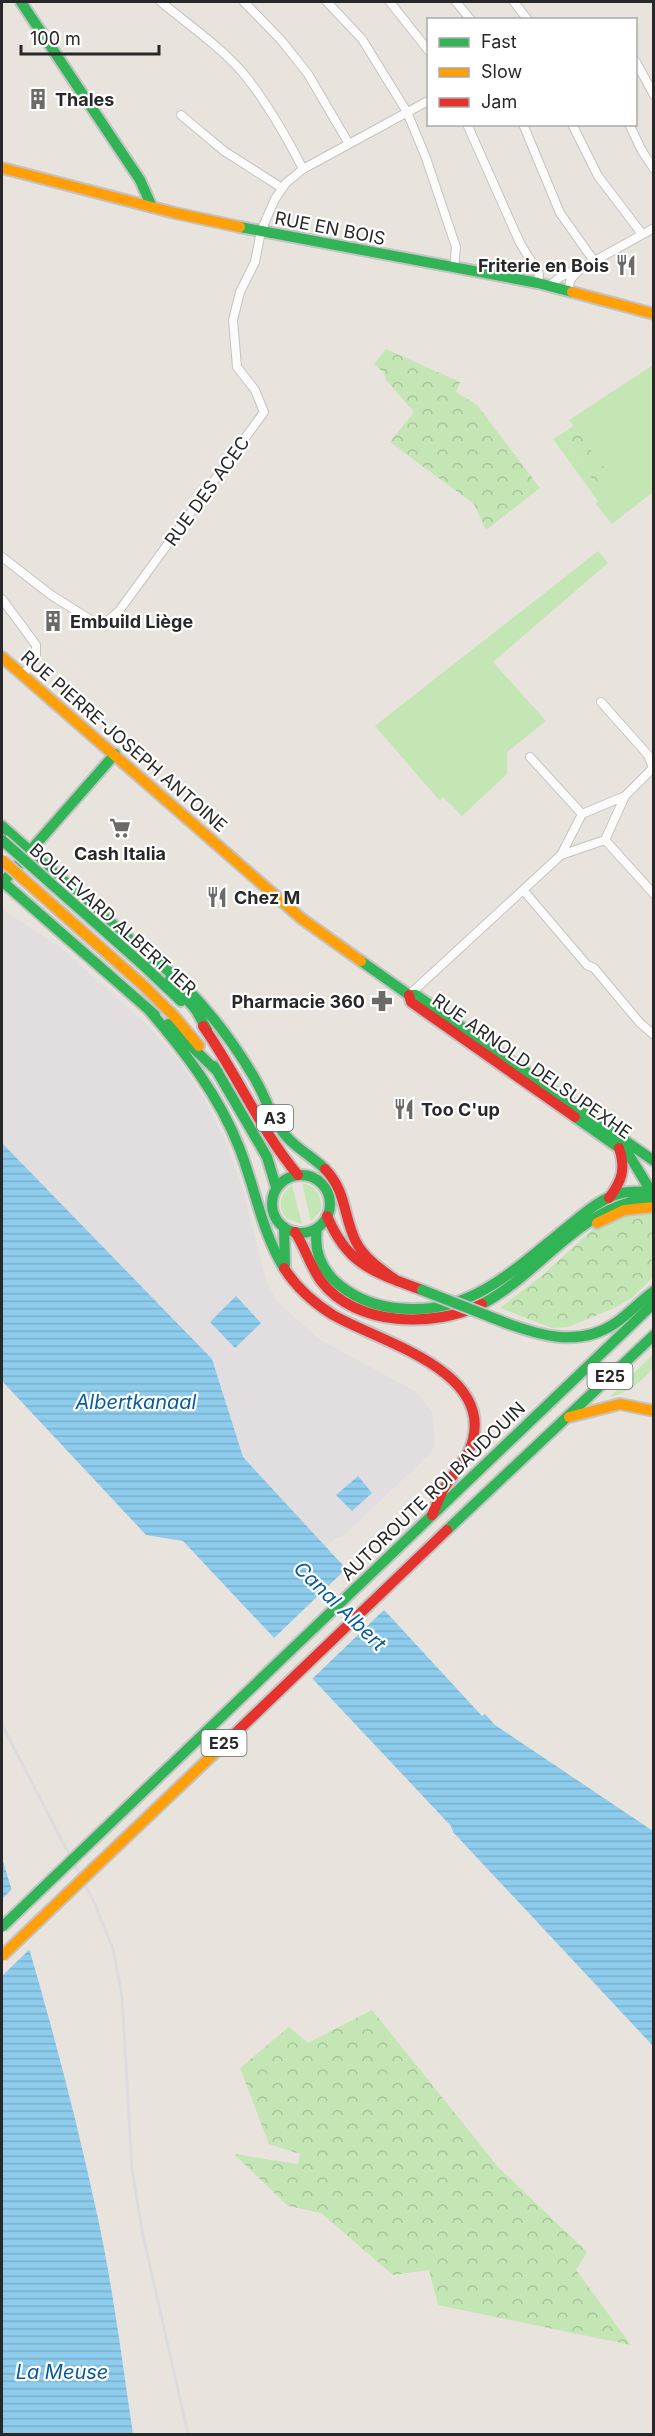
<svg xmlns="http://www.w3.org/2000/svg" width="655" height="2436" font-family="Inter,sans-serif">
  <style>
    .industrial { fill: #e2dee0 }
    .grass { fill: #c4e5b4 }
    .forest { fill: url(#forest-crowns) }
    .water { fill: url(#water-rules) }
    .pier { fill: #e8e4dd }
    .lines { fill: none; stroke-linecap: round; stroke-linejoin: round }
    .street-casing { stroke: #c4c3c3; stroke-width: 10 }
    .fast-casing { stroke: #c4c3c3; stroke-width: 14 }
    .slow-casing { stroke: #c4c3c3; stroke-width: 14 }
    .jam-casing { stroke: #c4c3c3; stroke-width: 14 }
    .street { stroke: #fcfbfa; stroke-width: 8 }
    .fast { stroke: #30b455; stroke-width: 10 }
    .slow { stroke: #ff9f0a; stroke-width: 10 }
    .jam { stroke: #e5322d; stroke-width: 10 }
    .rail { stroke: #dcdcde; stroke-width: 3 }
    .fast-bridge-casing { stroke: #c4c3c3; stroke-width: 14; stroke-linecap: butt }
    .slow-bridge-casing { stroke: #c4c3c3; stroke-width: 14; stroke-linecap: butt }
    .jam-bridge-casing { stroke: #c4c3c3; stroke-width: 14; stroke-linecap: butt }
    .fast-bridge { stroke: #30b455; stroke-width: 10 }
    .slow-bridge { stroke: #ff9f0a; stroke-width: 10 }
    .jam-bridge { stroke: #e5322d; stroke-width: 10 }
    .labels { text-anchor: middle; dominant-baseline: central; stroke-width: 4.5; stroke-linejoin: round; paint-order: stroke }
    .shield { fill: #fff; stroke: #686868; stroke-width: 1.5 }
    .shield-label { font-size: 16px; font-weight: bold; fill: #282828 }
    .poi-label { font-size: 18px; font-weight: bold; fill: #282828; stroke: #fff; text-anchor: start }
    .street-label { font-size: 18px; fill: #282828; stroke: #fff }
    .water-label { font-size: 20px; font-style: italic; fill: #085c9d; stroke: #fff }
  </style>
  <defs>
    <pattern id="forest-crowns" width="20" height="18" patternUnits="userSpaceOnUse" patternTransform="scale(1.5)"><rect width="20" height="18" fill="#c4e5b4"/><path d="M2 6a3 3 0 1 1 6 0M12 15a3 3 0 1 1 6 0" fill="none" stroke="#a8c49b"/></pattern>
    <pattern id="water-rules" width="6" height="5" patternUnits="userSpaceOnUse" patternTransform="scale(1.5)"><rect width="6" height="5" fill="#8dccec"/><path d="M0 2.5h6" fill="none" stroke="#7aafca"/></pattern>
  </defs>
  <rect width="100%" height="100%" fill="#e8e4dd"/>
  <path class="industrial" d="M2,909L59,946L143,1021L179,1060L204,1098L224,1138L243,1189L266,1280L277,1301L319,1339L415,1391L432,1411L435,1444L431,1453L343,1536L335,1539L326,1547L243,1457L212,1359L2,1143Z"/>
  <path class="grass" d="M653,365V492L612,524L596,504L598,501L553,439L560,435L598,487L611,478L569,420Z
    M598,551L608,563L493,662L546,721L507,752V774L462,816L443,797L439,800L375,726C449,667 524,610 598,551Z
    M302,1183C316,1186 322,1195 321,1210L311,1222Z
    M292,1185L302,1224L287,1219C277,1207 279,1195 292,1185Z
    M653,1354V1368C641,1382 628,1393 610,1397Z"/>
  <path class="forest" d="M386,349L460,382L456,392L477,405L540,488L486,530L474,504L390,442L414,412L386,380L384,373L374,364Z
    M573,426L612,478L598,487L560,435Z
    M653,1209V1277L632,1298L612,1309L568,1327L552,1328L500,1308L543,1275L596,1226L614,1216Z
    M372,2010L499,2168L587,2252L576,2270L631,2345L438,2305L429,2270L393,2275L321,2213L288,2206L234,2154L298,2164L300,2154L269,2144L240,2068L289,2027L308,2043Z"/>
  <path class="water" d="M2,1143L212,1359L243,1457L482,1716L485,1714L495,1725L653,1831V2046L453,1832L451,1826L183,1541L146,1535L2,1381Z
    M236,1296L261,1323L235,1348L210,1322Z
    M358,1476L372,1493L352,1511L336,1495Z
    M2,1858C38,1975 71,2093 97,2214C113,2287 122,2361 133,2434H2Z"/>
  <path class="pier" d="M348,1567L386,1608L311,1680L273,1639Z
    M14,1887L32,1947L2,1976V1899Z"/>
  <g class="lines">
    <defs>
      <path id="street" d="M161,2C190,26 224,49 247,78C269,106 287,138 303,169
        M244,2L281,40L308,74L349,144
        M327,2L362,39L407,112L426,158L456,247L454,268
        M390,2L428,50
        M456,2L471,20
        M514,2L528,20
        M636,62L654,95
        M181,115L224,151L282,188
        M467,124L520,243L539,274L538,283
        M523,124L560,213L594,261
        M572,124L598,176L642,234
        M629,124L642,151L654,169
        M552,286L553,283L560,277L589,264L654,228
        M569,290C569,281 571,277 578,272
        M2,557L51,595L94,622H106L119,611L264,412L255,390L237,367L233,320L240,292L255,262L261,231L275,199L286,183L303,169L428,101
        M2,599L36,645V658L24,674
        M601,702L648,755L653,768
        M530,757L582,814
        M605,840L654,894
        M561,855L605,840L625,796L653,768
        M524,891L587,965L594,968L640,1023L654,1035
        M409,995L561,855L582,814L625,796"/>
      <path id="fast" d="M21,2L140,180L152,207
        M240,227L538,283L572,292
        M2,826L152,959
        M2,881L155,1015
        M3,882L115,754
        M148,954C193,989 227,1031 255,1079C266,1098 272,1120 286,1136C297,1149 313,1157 325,1169
        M361,961L409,995H416L654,1161
        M143,965L181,1001
        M170,979L196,1010L207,1030
        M149,1010C185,1052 219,1096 239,1147C255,1187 261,1230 284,1268
        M168,1024L218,1072
        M214,1066L267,1157L276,1187
        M575,1117L629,1155L652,1193
        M272 1204a29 29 0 1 1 58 0a29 29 0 1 1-58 0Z
        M284,1227L285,1265
        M317,1228C313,1254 324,1275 346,1290C365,1303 388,1309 411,1309C472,1311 516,1269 561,1232C579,1218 599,1198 622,1193C632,1191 644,1192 654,1191
        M482,1304C543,1272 581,1203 654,1198
        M506,1323C542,1336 579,1347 614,1324C628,1315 640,1301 654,1291
        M447,1530L654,1335
        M290,1651L654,1303"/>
      <path id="slow" d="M2,168L175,213L240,227
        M572,292L654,314
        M2,657L302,919L361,961
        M144,986L174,1016L199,1046
        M597,1223L624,1210L654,1207
        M569,1417L620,1404L654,1411"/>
      <path id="jam" d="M409,995L411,1002L575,1117
        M203,1026C237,1074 260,1130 298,1175
        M325,1169C347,1192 343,1216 356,1242C365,1259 382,1270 397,1281
        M609,1198C622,1181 626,1169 619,1148
        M327,1216C348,1266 374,1272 422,1290
        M295,1232C305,1247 310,1266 321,1281C356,1327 435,1328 482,1304
        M284,1268C296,1287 314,1303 333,1315C378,1341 490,1369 473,1439C469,1458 453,1473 443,1490C439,1498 436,1507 432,1515"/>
    </defs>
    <use href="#street" class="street-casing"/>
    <use href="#fast" class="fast-casing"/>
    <use href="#slow" class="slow-casing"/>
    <use href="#jam" class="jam-casing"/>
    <use href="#street" class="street"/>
    <use href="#fast" class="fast"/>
    <use href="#slow" class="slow"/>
    <use href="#jam" class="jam"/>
    <path class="rail" d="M2,1725L94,1902L113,1949L122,1996L132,2169L142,2231L188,2434"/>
    <defs>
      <path id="fast-bridge" d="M2,840L143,965
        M422,1290L506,1323
        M2,1927L290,1651"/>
      <path id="slow-bridge" d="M2,860L144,986
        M2,1956L224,1744"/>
      <path id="jam-bridge" d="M224,1744L447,1530"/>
    </defs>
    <use href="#fast-bridge" class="fast-bridge-casing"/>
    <use href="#slow-bridge" class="slow-bridge-casing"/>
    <use href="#jam-bridge" class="jam-bridge-casing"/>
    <use href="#fast-bridge" class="fast-bridge"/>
    <use href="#slow-bridge" class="slow-bridge"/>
    <use href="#jam-bridge" class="jam-bridge"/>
  </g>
  <defs>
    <symbol id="building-bare" viewBox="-9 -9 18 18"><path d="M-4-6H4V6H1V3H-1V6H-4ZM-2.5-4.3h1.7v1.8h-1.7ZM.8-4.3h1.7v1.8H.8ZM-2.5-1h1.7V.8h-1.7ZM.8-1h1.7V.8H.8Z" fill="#6b6a67" stroke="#fff" stroke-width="2.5" paint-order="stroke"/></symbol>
    <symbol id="restaurant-bare" viewBox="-9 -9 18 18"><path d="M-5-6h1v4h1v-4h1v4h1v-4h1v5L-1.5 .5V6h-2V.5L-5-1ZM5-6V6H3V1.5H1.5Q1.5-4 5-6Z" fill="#6b6a67" stroke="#fff" stroke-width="2.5" paint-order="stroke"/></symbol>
    <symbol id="supermarket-bare" viewBox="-9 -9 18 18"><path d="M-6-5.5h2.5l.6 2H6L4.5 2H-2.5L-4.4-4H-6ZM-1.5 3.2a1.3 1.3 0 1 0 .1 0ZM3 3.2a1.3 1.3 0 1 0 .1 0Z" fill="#6b6a67" stroke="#fff" stroke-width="2.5" paint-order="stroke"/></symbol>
    <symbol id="pharmacy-bare" viewBox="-9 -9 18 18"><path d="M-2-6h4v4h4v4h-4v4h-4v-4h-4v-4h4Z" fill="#6b6a67" stroke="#fff" stroke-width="2.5" paint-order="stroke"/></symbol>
  </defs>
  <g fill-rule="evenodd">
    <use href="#building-bare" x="23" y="84" width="30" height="30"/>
    <use href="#restaurant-bare" x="611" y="250" width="30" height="30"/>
    <use href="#building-bare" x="38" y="606" width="30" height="30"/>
    <use href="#supermarket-bare" x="105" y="813" width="30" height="30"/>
    <use href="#restaurant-bare" x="202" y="882" width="30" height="30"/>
    <use href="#pharmacy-bare" x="367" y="986" width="30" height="30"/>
    <use href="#restaurant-bare" x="389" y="1094" width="30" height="30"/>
  </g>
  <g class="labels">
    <g class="shield">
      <rect x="257" y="1105" width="36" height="26" rx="4.5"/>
      <rect x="587.5" y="1363" width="45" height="26" rx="4.5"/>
      <rect x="201.5" y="1730" width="45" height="26" rx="4.5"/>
    </g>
    <g class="shield-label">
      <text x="275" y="1118">A3</text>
      <text x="610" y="1376">E25</text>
      <text x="224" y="1743">E25</text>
    </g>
    <g class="poi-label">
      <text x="55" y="99">Thales</text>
      <text x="609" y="265" text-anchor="end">Friterie en Bois</text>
      <text x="70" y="621">Embuild Liège</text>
      <text x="120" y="853" text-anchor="middle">Cash Italia</text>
      <text x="234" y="897">Chez M</text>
      <text x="365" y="1001" text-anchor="end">Pharmacie 360</text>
      <text x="421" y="1109">Too C'up</text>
    </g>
    <g class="street-label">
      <text transform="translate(330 228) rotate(11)">RUE EN BOIS</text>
      <text transform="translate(207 491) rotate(-54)">RUE DES ACEC</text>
      <text transform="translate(124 741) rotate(41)">RUE PIERRE-JOSEPH ANTOINE</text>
      <text transform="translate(113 919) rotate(42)">BOULEVARD ALBERT 1ER</text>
      <text transform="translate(532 1066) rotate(35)">RUE ARNOLD DELSUPEXHE</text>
      <text transform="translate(433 1491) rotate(-44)">AUTOROUTE ROI BAUDOUIN</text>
    </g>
    <g class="water-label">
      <text x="136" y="1402">Albertkanaal</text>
      <text transform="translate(340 1606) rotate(44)">Canal Albert</text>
      <text x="62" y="2372">La Meuse</text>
    </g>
  </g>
  <rect width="655" height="2436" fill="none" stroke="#282828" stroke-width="6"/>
  <rect x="427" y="18" width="210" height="108" fill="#ffffff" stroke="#a9a9a9" stroke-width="1.5"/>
  <rect x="439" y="38" width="30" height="9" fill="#30b455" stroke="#a9a9a9" stroke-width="1.5"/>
  <text x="481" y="48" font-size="18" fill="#282828">Fast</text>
  <rect x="439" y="68" width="30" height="9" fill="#ff9f0a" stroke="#a9a9a9" stroke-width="1.5"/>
  <text x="481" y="78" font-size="18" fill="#282828">Slow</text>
  <rect x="439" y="98" width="30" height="9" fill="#e5322d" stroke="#a9a9a9" stroke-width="1.5"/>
  <text x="481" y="108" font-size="18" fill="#282828">Jam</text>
  <path d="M21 45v9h138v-9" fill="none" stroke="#282828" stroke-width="3"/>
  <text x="30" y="45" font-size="18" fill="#282828" stroke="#ffffff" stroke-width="4.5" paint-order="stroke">100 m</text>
</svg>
